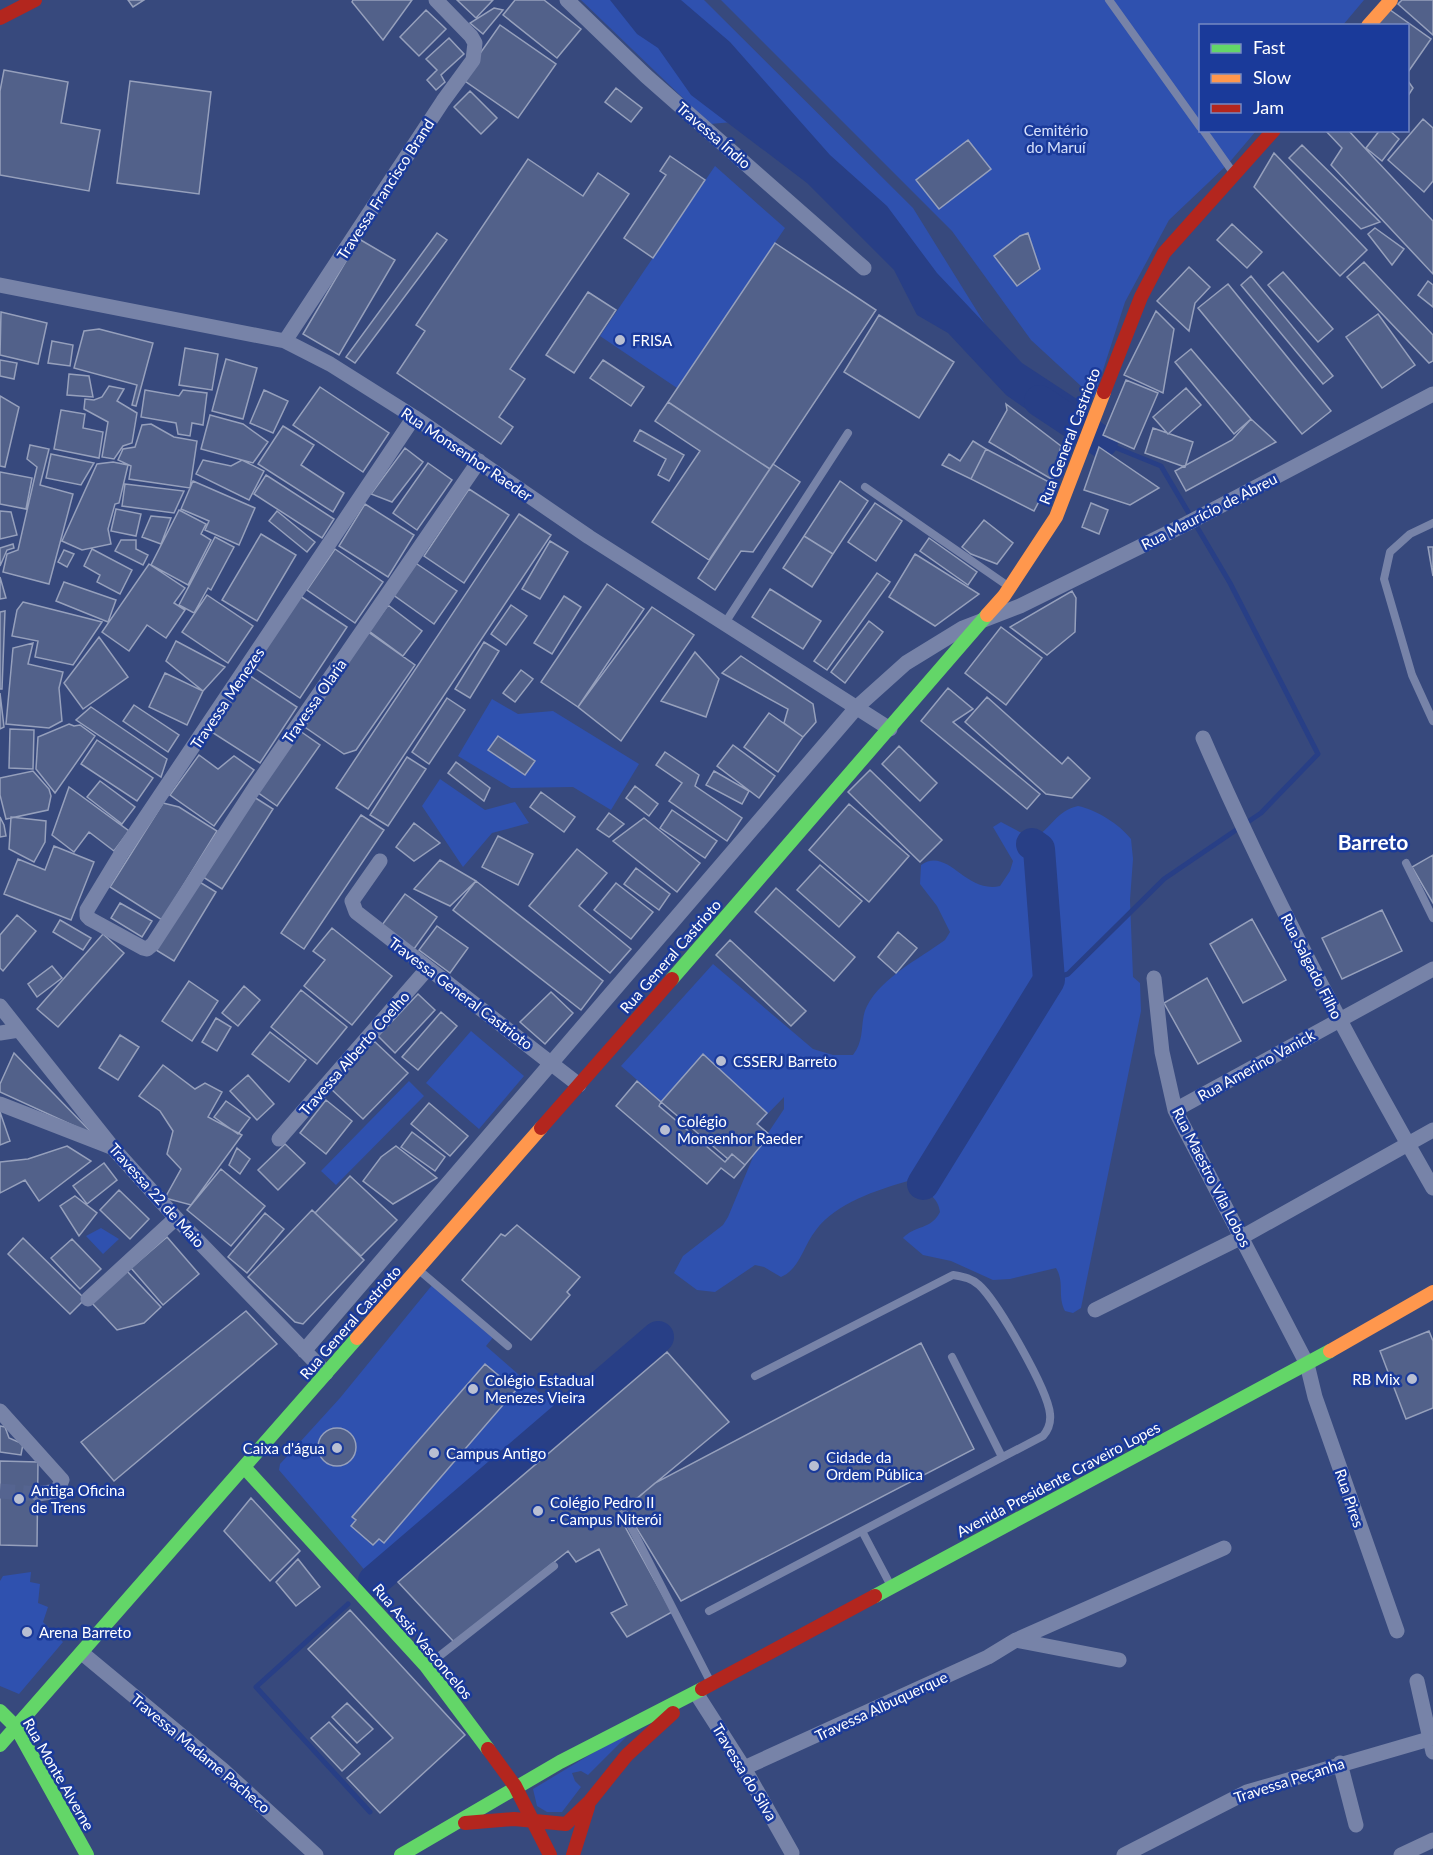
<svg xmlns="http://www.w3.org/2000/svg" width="1433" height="1855" font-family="Lato,sans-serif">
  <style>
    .green { fill: #2f51af; fill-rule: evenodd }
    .water { fill: #283f86 }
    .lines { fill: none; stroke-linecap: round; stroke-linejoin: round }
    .stream { stroke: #283f86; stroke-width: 5 }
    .river { stroke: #283f86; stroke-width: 32 }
    .building { fill: #52618a; stroke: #96a0bc; stroke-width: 1.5 }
    .street-tunnel { stroke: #556490; stroke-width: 15; stroke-dasharray: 15 8; stroke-linecap: butt }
    .lane { stroke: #7783a8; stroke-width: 8 }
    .street { stroke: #7783a8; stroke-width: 15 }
    .fast { stroke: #63d668; stroke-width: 14 }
    .slow { stroke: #ff974d; stroke-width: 14 }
    .jam { stroke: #b3261e; stroke-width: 14 }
    .poi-dot { fill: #b9bfd2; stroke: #1a3a9a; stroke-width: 2 }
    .labels { text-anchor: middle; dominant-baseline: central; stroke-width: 5; stroke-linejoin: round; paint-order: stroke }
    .park-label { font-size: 15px; fill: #d7e1fc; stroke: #1a3a9a }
    .street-label { font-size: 15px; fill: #fff; stroke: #1a3a9a }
    .poi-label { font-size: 15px; fill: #fff; stroke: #1a3a9a; text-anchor: start }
    .district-label { font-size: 21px; font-weight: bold; fill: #fff; stroke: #1a3a9a }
  </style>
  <rect width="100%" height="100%" fill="#37497d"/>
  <path class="green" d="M581,0H624L756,120L710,124Z
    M660,0H704L913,208L1003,353Z
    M721,0H1364L1343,25L1200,26V130L1256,131L1228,164L1169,220L1125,302L1094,398L1031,340L952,231Z
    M715,166L785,228L677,388L600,336Z
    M492,699L518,714L553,711L639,764L611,810L573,787L511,788L458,756Z
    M440,779L485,810L515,802L529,823L492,833L463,867L422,806Z
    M1078,806C1097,810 1119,824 1131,839L1133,859L1130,900L1133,977L1140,983L1141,1011L1081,1308L1073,1313L1065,1311C1057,1295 1065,1283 1056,1268L1010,1279L993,1280L951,1261L923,1255L903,1238C915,1225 931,1230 940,1212C938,1195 922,1189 908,1181C877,1190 836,1203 816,1230C803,1246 800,1269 781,1277L764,1267L755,1265L715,1292L697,1290L674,1273L683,1256L723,1225L728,1217L753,1157L732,1154L728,1159L621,1066L713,964L813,1049L833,1055H853C866,1038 859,1022 867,1006C882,977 919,959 945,940L950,932L937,906L920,884L921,865C948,846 965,894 1000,886L1010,871L1013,861L993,827L1001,822L1033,839C1051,829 1057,810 1078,806ZM784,1097V1109L768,1133L758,1124Z
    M471,1031L524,1076L479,1129L426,1083Z
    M409,1081L424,1096L336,1185L321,1171Z
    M101,1228L119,1239L103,1254L86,1236Z
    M433,1284L495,1335L486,1346L566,1416L374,1581L279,1470L280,1464L340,1398Z
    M31,1572L30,1582L40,1584L38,1603L48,1607L43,1622L63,1642L19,1694L0,1686V1581L3,1576Z
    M636,1727L588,1775L581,1771L572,1773L575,1781L581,1787L562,1812H547L537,1806L533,1789Z"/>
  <path class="water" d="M610,0H681L730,42L830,155L887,206L937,273L1022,363L1086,405L1069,439L1006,395L948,333L917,315L894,270L807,183L691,95L658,48L637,34Z"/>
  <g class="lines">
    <path class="stream" d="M1049,980L1068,974L1164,879L1261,813L1318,754L1230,583L1161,466L1102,442
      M348,1604L256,1687L370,1812"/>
    <path class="river" d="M1040,401L1102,442
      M923,1184L1049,980L1039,849L1032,844
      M374,1581L658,1337"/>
  </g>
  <path class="building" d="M128,0H144L133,7Z
    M353,0H412L383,40L352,2Z
    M457,0H493L476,18Z
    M515,0H544L581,29L557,58L503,15Z
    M1402,0H1433V35L1398,4Z
    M1386,7L1431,39L1408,72V26H1372Z
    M494,8L503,10L483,34L470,23Z
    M426,10L446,29L419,56L400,37Z
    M500,25L556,64L518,118L462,79Z
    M449,38L464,54L441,75L445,82L436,90L427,80L437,70L426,59Z
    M4,70L68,82L61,123L100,130L89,191L0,175V91Z
    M130,81L211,92L199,194L117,183Z
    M1408,81L1413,88L1408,96Z
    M616,88L642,108L631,122L605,102Z
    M470,91L497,118L481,134L454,107Z
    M1423,119L1433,128V181L1424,192L1388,160Z
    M1325,130H1348L1433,221V274L1331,165L1342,148Z
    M1380,130H1389L1399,139L1382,161L1366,148Z
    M968,140L991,169L939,209L916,180Z
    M1302,145L1380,222L1361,229L1289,158Z
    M1274,153L1367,250L1340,276L1254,187Z
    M670,156L705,180L653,258L624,238L666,175L660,171Z
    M528,159L583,196L598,173L629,194L510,369L525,379L499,417L513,427L501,444L397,373L425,331L416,325Z
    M1232,224L1262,252L1247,268L1217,240Z
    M1375,228L1404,249L1392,265L1368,234Z
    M437,233L447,240L355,363L346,357Z
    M1028,233L1040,269L1017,286L994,256L1020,236Z
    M359,239L395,260L339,355L303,334Z
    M775,243L876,310L770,469L668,402Z
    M1364,262L1433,335V361L1429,363L1347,277Z
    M1189,267L1210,287L1195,303L1189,331L1157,301Z
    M1283,272L1333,329L1318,342L1268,285Z
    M1251,276L1333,376L1323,384L1241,285Z
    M1428,281L1433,285V307L1418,295Z
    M1228,284L1331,411L1302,434L1198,308Z
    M588,292L616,310L574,373L546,355Z
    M1156,311L1174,329L1163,393L1124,375Z
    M1,312L47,323L38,364L0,355Z
    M1378,314L1415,365L1382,388L1346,337Z
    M879,315L954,362L919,418L844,372Z
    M99,329L153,343L136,406L132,405L137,385L74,368L84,331Z
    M52,341L73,345L70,366L48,363Z
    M185,348L218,354L212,390L179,385Z
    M1191,349L1251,419L1234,434L1175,362Z
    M226,359L257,368L243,419L212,411Z
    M0,360L17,363L14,379L0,376Z
    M603,360L644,387L631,406L590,378Z
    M69,374L89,376L93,397L67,395Z
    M1126,380L1158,393L1134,449L1103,435Z
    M109,386L124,389L117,401L137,413L132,443L123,446L114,459L102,457L108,422L84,409L85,399L94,400L102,397Z
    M320,387L389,433L363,472L293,425Z
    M1186,388L1201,405L1168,434L1153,417Z
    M145,390L179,396L183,390L207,393L203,425L192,423L190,436L178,434L176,423L141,417Z
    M264,390L288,401L273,433L250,423Z
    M0,396L19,407L5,467L0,466Z
    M668,402L770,469L709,560L652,522L700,451L655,421Z
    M1006,404L1061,446L1053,480L989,442L1007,410Z
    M61,410L85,414L83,428L103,432L99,458L54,449Z
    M210,415L243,424L268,442L253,463L201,449Z
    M1251,419L1276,442L1186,491L1175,471L1232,440Z
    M151,424L174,437L197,441L190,488L129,479L131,466L118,460L123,449L135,447L142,425Z
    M283,426L314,445L301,465L344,493L333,512L258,464Z
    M1153,428L1193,442L1185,467L1145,453Z
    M640,430L684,455L669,481L658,475L666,459L634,441Z
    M973,441L986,449L971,479L942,465L949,454L960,461Z
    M30,445L49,449L40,485L73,494L49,584L3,572L7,554L18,550L37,467L27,459Z
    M1099,447L1159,488L1130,505L1084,490Z
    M405,448L423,462L392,502L371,494Z
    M986,449L1049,482L1034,511L971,479Z
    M51,454L94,463L81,485L46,478Z
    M203,460L231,466L242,460L264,471L249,500L196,474Z
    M113,462L128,465L119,503L115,504L108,529L111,544L82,550L62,541L97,464Z
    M428,463L452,480L417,530L393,513Z
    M773,464L800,482L753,552L741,551L715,590L698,578Z
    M0,472L32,478L26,509L0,504Z
    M266,475L334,519L322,538L254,494Z
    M193,481L255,508L239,545L205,530L209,521L181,509Z
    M840,481L868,501L833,554L804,536Z
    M125,484L184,491L174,513L122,506Z
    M469,489L509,515L464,583L424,556Z
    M875,503L902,521L876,561L848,542Z
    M1091,503L1108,510L1099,534L1082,527Z
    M365,504L414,535L388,577L339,546Z
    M116,509L141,514L136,536L111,531Z
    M179,510L206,524L201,534L211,540L188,585L151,565Z
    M0,511L11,512L17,535L0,539Z
    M277,511L315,542L307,552L269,521Z
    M519,514L551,535L368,809L336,788Z
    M151,516L171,518L161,544L142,537Z
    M984,520L1013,543L997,564L971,554L962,547Z
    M261,534L296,555L257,621L222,600Z
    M804,536L833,554L812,587L783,568Z
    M215,537L234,547L211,590L208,588L194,613L179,605Z
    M929,538L977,572L968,585L920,551Z
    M121,540H136V549L148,555L143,565L115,551Z
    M550,541L568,552L540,599L522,589Z
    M13,544L14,548L7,550L0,566V548Z
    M1428,547H1433V576Z
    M92,549L132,570L120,594L97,582L100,575L84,566Z
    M335,549L383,582L355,623L307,590Z
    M64,550L74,554L67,567L58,562Z
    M915,554L979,594L935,626L889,597Z
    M414,562L457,591L434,624L392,594Z
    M149,564L185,588L174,603L185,610L166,638L147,625L129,651L102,632Z
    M877,573L890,582L827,670L814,661Z
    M0,577L6,598L0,599Z
    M64,582L116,600L108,622L56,601Z
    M607,584L644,609L578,707L541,682Z
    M770,589L821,621L803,649L752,617Z
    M1072,591L1076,598L1075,632L1047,655L1010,627Z
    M207,595L253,626L228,663L182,632Z
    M300,596L347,627L300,698L252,666Z
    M564,596L581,607L552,654L534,643Z
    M23,602L102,622L73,665L35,657L38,641L12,636L17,610Z
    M388,605L422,631L403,656L369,631Z
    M511,605L527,616L506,645L491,634Z
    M652,607L694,635L621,741L578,707Z
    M5,611L2,689H0V612Z
    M869,621L883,632L845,683L831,672Z
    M361,627L415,665L356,750L344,754L296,721Z
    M1001,627L1042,658L1006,705L965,673Z
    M99,637L128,677L83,709L64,683Z
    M176,641L225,667L203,691L166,661Z
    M484,642L499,651L470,698L455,689Z
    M33,643L28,664L63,672L59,688L62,721L49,728L6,724L13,648Z
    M695,652L719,679L706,717L661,701Z
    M741,656L813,704L816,722L803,737L784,723L788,709L722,673Z
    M521,670L533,679L515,702L503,693Z
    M244,672L297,707L260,763L207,729Z
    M165,673L203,691L187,725L149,707Z
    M948,688L973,709L953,722L1040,794L1027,809L921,721Z
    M0,693L4,727L0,729Z
    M987,697L1062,764L1068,757L1090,778L1072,798L1046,794L965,722Z
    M447,698L465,710L429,764L412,752Z
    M134,705L179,735L168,752L123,721Z
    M91,707L167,759L161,777L76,720Z
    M769,713L803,737L778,772L744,747Z
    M69,724L74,726L80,725L95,736L55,793L36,769L38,737Z
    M10,729L34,730L33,769L9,768Z
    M300,731L320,745L277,806L257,792Z
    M498,736L535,761L525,775L488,750Z
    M97,740L153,778L137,801L81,764Z
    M733,745L775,776L759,798L717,766Z
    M899,746L937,783L920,801L882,764Z
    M665,752L699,775L695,786L742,818L727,841L669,801L682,783L656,765Z
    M199,755L218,769L234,756L254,770L214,826L170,795Z
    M407,757L426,769L388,826L370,815Z
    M456,762L490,788L484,801L448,773Z
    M870,770L942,840L920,862L848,792Z
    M33,771L49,789L51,796L48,810L6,819L0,795V778Z
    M714,771L749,791L742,804L706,785Z
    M100,781L135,807L122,824L87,797Z
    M635,786L658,804L649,816L626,798Z
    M69,787L129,831L114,851L89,832L74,852L52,835Z
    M541,792L575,817L564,832L530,807Z
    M254,797L273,809L222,889L203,877Z
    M163,803L179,807L217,831L162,920L110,887Z
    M849,804L909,856L869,902L809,850Z
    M672,810L717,841L705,858L660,828Z
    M609,813L624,824L609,837L597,829Z
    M361,815L384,830L304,949L281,933Z
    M0,817L4,825L6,836L0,837Z
    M11,817L46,821L45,842L34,862L9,849Z
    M644,818L700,863L677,892L613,841Z
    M414,823L440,843L414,861L396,847Z
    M498,836L533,854L518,885L482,867Z
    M54,846L94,862L71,920L4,894L18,859L45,870Z
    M577,849L607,873L579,906L631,949L610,973L529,906Z
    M1433,855V903L1412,867Z
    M440,860L476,881L450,906L414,889Z
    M820,865L862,901L839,927L797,890Z
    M636,868L670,894L659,910L624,884Z
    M198,881L216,892L174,961L156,950Z
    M476,881L603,981L581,1010L453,910Z
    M616,883L653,912L631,939L594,910Z
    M776,888L855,957L834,981L755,912Z
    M405,894L437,917L414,949L382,925Z
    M120,903L152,921L142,937L111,918Z
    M1382,910L1402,951L1342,979L1322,938Z
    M17,915L36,931L3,971L0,968V935Z
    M1252,919L1286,980L1243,1003L1210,944Z
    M60,920L91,938L83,950L53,932Z
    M437,926L468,948L450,973L419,950Z
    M332,928L392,976L352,1025L304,986L325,960L313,951Z
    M898,932L917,948L896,973L878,957Z
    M103,934L124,953L58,1027L37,1009Z
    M730,940L806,1011L791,1026L716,955Z
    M52,966L62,978L37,997L28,984Z
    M1207,978L1241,1041L1198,1064L1164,1003Z
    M189,981L218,1001L192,1041L162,1021Z
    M244,986L260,1000L238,1026L222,1013Z
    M301,990L347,1027L317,1064L271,1027Z
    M551,992L573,1013L545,1044L520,1022Z
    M418,994L435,1010L395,1053L378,1036Z
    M441,1012L457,1026L418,1070L402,1057Z
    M216,1018L231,1027L217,1051L202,1042Z
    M270,1032L306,1060L289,1082L252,1054Z
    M120,1035L139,1047L118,1080L99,1068Z
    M374,1041L408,1073L363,1119L329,1087Z
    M14,1053L94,1135L0,1092V1084Z
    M703,1054L767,1113L757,1124L770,1135L745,1165L732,1154L728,1159L661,1102Z
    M163,1065L195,1089L205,1083L222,1092L208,1117L242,1135L191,1205L165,1198L181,1169L167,1154L173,1131L160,1111L139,1096Z
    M248,1075L274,1104L257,1120L230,1091Z
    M637,1081L661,1102L659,1106L725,1162L732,1154L745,1165L734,1178L721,1168L707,1184L616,1106Z
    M326,1100L352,1121L326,1154L300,1133Z
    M226,1101L250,1118L238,1134L214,1117Z
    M429,1103L468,1136L450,1156L411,1124Z
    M0,1112L10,1141L0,1145Z
    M412,1132L445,1157L435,1171L401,1147Z
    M285,1144L305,1163L278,1190L258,1170Z
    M67,1146L91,1161L39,1201L25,1180L0,1193V1162L28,1159Z
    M396,1146L437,1178L393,1204L363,1181L381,1157Z
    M237,1148L250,1159L240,1174L229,1165Z
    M104,1163L117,1180L87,1204L73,1186Z
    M221,1169L265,1206L231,1246L187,1210Z
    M350,1176L397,1220L361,1256L315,1213Z
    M119,1190L149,1219L130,1239L100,1210Z
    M75,1196L97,1213L79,1236L60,1206Z
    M312,1210L364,1260L303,1324L295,1322L248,1277Z
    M265,1213L284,1229L247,1273L228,1257Z
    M517,1225L580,1277L567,1292L570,1295L531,1340L462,1280L501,1234L505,1236Z
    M167,1237L199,1274L163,1305L131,1268Z
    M23,1238L85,1299L70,1314L8,1254Z
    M72,1239L101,1269L80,1289L51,1258Z
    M125,1269L161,1307L144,1323L117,1330L91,1302Z
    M246,1311L277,1344L114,1481L81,1442Z
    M1429,1331L1433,1341V1408L1406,1419L1380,1351Z
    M921,1343L974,1449L681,1601L625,1509L655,1483Z
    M667,1352L729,1422L618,1514L672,1612L627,1637L611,1613L627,1605L599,1549L576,1562L568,1551L454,1642L398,1582Z
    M485,1364L516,1390L384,1543L379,1539L373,1545L351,1526L356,1520L352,1517Z
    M0,1426L5,1427L9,1438L23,1444L21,1455L0,1452Z
    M318 1447a19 19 0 1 1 38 0a19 19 0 1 1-38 0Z
    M0,1461L38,1462L37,1546L0,1545Z
    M251,1498L300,1551L270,1581L224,1531Z
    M298,1559L320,1587L296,1606L276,1582Z
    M350,1610L465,1735L380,1813L347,1778L393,1738L308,1649Z
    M347,1703L373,1729L357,1743L332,1717Z
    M329,1722L360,1754L342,1771L311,1738Z"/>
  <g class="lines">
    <path class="street-tunnel" d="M0,1491L38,1494"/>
    <path class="lane" d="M1109,0L1200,127
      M1203,130L1232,171
      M865,487L1008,586
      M1433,523L1410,534L1390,552L1384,579L1412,675L1433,721
      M725,623L848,433
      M1406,863L1433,918
      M420,1271L508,1346
      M952,1357L1002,1457
      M624,1513L711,1683
      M862,1531L891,1586
      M709,1611L1043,1436C1049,1429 1051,1423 1050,1414C1048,1390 997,1301 979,1285C971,1278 964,1277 953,1275L755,1376
      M428,1665L554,1566"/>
    <path class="street" d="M567,0L646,76L864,268
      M0,285L285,341L330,364L414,417L589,537L890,729
      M285,341L443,101L473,60L475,43L471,36L436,0
      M414,417L121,854L87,910V916L90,919L143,948L147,949L153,944L255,787L479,461
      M1203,738C1270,893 1349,1042 1433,1188
      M380,861L352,901L356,912L579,1085
      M1154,978L1162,1052L1175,1110L1307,1364L1315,1397L1397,1631
      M0,1006L113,1148L176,1218L326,1373
      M0,1033L19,1030
      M0,1104L111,1147
      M1175,1110L1433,969
      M279,1139L428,968
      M88,1299L176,1218
      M1095,1310L1242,1237L1433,1130
      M304,1351L857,707L906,663L963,628L1020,606L1186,524L1433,394
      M0,1411L62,1480L57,1491L38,1494
      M1016,1640L1224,1548
      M82,1653L223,1770L316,1855
      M1417,1681L1433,1752
      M696,1693L744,1768L792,1853
      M1340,1763L1356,1825
      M744,1768L988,1657L1016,1640L1119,1660
      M1124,1855L1247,1792L1429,1739
      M1401,1855L1433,1840"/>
    <path class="fast" d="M672,979L987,615
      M244,1467L426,1666L488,1749
      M875,1596L1330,1351
      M0,1711L16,1727L87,1855
      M0,1745L357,1338
      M401,1855L560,1762L702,1689"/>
    <path class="slow" d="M1368,26L1391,0
      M987,615L1004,596L1056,517L1104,392
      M357,1338L541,1128
      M1330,1351L1433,1292"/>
    <path class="jam" d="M0,18L35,0
      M1104,392L1141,297L1164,253L1274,130
      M541,1128L672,979
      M702,1689L875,1596
      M488,1749L515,1786L550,1855
      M465,1823L514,1819L566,1824L590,1801L627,1755L673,1713
      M573,1855L588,1807"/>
  </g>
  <g class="poi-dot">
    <circle cx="620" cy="340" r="6"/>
    <circle cx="721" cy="1061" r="6"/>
    <circle cx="665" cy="1130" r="6"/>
    <circle cx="1412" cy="1379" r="6"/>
    <circle cx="473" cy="1389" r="6"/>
    <circle cx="337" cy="1448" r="6"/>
    <circle cx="434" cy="1453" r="6"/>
    <circle cx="814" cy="1466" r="6"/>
    <circle cx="19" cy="1499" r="6"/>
    <circle cx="538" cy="1511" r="6"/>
    <circle cx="27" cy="1632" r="6"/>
  </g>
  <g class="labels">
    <g class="park-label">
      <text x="1056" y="130">Cemitério<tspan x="1056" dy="17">do Maruí</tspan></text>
    </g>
    <g class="street-label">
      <text transform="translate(714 135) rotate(41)">Travessa Índio</text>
      <text transform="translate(385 189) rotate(-57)">Travessa Francisco Brand</text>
      <text transform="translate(1069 436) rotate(-69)">Rua General Castrioto</text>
      <text transform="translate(467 454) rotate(34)">Rua Monsenhor Raeder</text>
      <text transform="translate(1209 511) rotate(-27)">Rua Maurício de Abreu</text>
      <text transform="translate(227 698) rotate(-56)">Travessa Menezes</text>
      <text transform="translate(314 701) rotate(-55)">Travessa Olaria</text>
      <text transform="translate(670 956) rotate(-49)">Rua General Castrioto</text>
      <text transform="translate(1312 966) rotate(63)">Rua Salgado Filho</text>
      <text transform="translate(461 993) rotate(37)">Travessa General Castrioto</text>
      <text transform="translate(354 1053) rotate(-49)">Travessa Alberto Coelho</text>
      <text transform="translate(1256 1065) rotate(-29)">Rua Amerino Vanick</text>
      <text transform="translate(1212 1177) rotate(63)">Rua Maestro Vila Lobos</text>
      <text transform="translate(157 1195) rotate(48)">Travessa 22 de Maio</text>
      <text transform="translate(350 1322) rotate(-49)">Rua General Castrioto</text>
      <text transform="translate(1058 1479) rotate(-28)">Avenida Presidente Craveiro Lopes</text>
      <text transform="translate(1350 1498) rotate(71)">Rua Pires</text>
      <text transform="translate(423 1641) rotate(50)">Rua Assis Vasconcelos</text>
      <text transform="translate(881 1706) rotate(-25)">Travessa Albuquerque</text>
      <text transform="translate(201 1753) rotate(40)">Travessa Madame Pacheco</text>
      <text transform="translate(745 1772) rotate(59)">Travessa do Silva</text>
      <text transform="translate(59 1774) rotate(60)">Rua Monte Alverne</text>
      <text transform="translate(1289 1780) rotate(-18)">Travessa Peçanha</text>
    </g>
    <g class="poi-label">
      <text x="632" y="340">FRISA</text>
      <text x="733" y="1061">CSSERJ Barreto</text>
      <text x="677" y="1121">Colégio<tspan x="677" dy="17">Monsenhor Raeder</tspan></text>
      <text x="1400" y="1379" text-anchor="end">RB Mix</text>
      <text x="485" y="1380">Colégio Estadual<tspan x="485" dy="17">Menezes Vieira</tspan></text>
      <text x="325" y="1448" text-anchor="end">Caixa d'água</text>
      <text x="446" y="1453">Campus Antigo</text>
      <text x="826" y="1457">Cidade da<tspan x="826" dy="17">Ordem Pública</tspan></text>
      <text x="31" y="1490">Antiga Oficina<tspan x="31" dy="17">de Trens</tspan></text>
      <text x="550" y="1502">Colégio Pedro II<tspan x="550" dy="17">- Campus Niterói</tspan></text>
      <text x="39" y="1632">Arena Barreto</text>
    </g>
    <g class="district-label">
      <text x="1373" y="841">Barreto</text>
    </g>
  </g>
  <rect x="1199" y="24" width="210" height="108" fill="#1a3a9a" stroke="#7689c2" stroke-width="1.5"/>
  <rect x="1211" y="44" width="30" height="9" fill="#63d668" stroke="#7689c2" stroke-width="1.5"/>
  <text x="1253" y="54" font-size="18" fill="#ffffff">Fast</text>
  <rect x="1211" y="74" width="30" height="9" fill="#ff974d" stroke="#7689c2" stroke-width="1.5"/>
  <text x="1253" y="84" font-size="18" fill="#ffffff">Slow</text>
  <rect x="1211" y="104" width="30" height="9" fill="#b3261e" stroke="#7689c2" stroke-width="1.5"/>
  <text x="1253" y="114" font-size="18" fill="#ffffff">Jam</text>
</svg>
